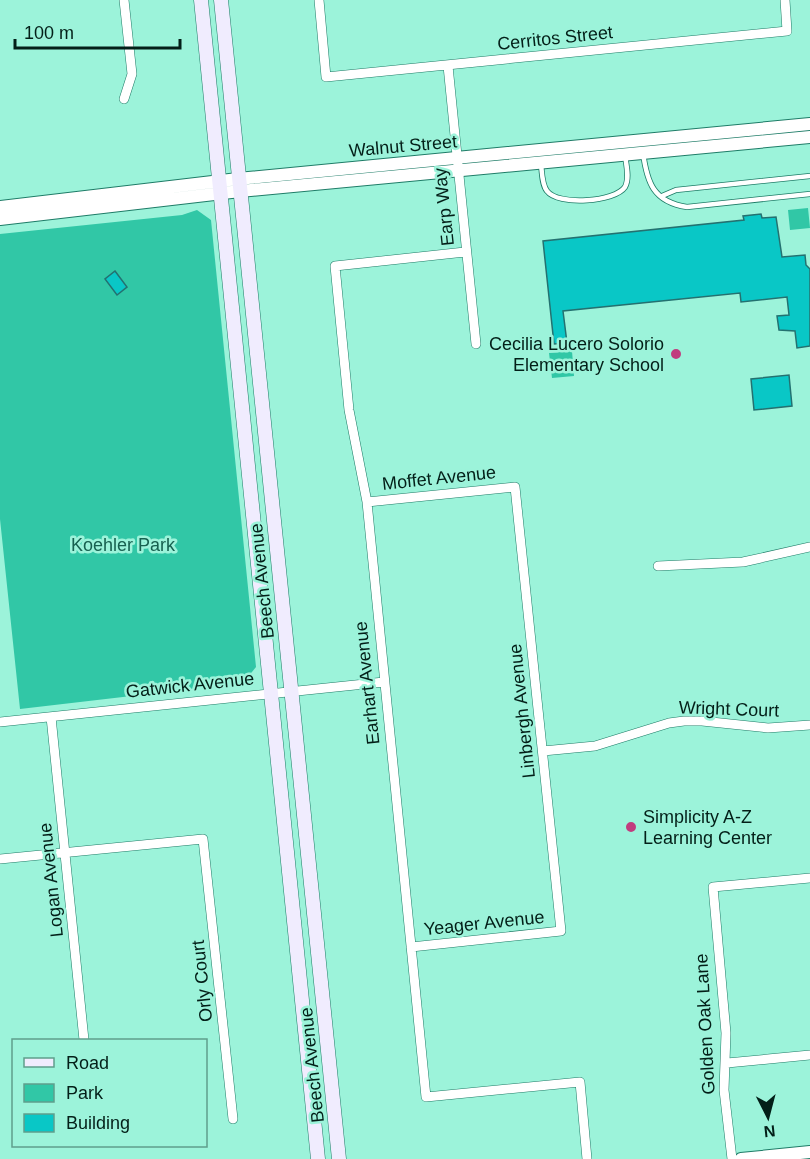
<svg xmlns="http://www.w3.org/2000/svg" width="810" height="1159" font-family="Arial,sans-serif">
  <style>
    .green { fill: #31c7a6 }
    .building { fill: #09c7c6; stroke: #247170; stroke-width: 1.5 }
    .lines { fill: none; stroke-linecap: round; stroke-linejoin: round }
    .service-casing { stroke: #1e7c67; stroke-width: 6 }
    .minor-casing { stroke: #1e7c67; stroke-width: 10 }
    .tertiary-casing { stroke: #1e7c67; stroke-width: 14 }
    .secondary-casing { stroke: #1e7c67; stroke-width: 15 }
    .service { stroke: #fff; stroke-width: 4.5 }
    .minor { stroke: #fff; stroke-width: 9 }
    .tertiary { stroke: #fff; stroke-width: 12 }
    .secondary { stroke: #f0ecfe; stroke-width: 14 }
    .poi-dot { fill: #c13c7e; stroke: #9cf3da; stroke-width: 2 }
    .labels { text-anchor: middle; dominant-baseline: central; stroke-width: 5; stroke-linejoin: round; paint-order: stroke }
    .street-label { font-size: 18px; fill: #031f18; stroke: #9cf3da }
    .poi-label { font-size: 18px; fill: #031f18; stroke: #9cf3da; text-anchor: end }
    .park-label { font-size: 18px; fill: #176150; stroke: #9cf3da }
  </style>
  <rect width="100%" height="100%" fill="#9cf3da"/>
  <path class="green" d="M808,208L810,228L790,230L788,210Z
    M197,210L211,220L256,667L243,683L20,709L0,519V234L182,215Z
    M572,351L574,376L552,378L549,353Z"/>
  <path class="building" d="M761,214L762,218L776,217L782,257L805,255L806,265L810,269V346L797,348L795,331L779,330L777,316L789,315L787,297L741,302L740,293L563,311L567,343L554,344L543,241L744,220L743,216Z
    M115,271L127,287L117,295L105,279Z
    M789,375L792,406L754,410L751,379Z"/>
  <g class="lines">
    <defs>
      <path id="service" d="M643,153C647,182 653,202 687,207L810,194
        M541,164C542,173 542,185 547,191C558,206 615,202 625,187C630,178 626,164 625,155
        M662,196L676,190L810,176"/>
      <path id="minor" d="M319,0L326,77L787,31L785,0
        M448,66L476,344
        M124,99L132,74L124,0
        M465,252L335,266L349,410L367,502L426,1097L580,1082L587,1159
        M367,502L515,487L561,931L411,947
        M658,566L743,562L810,547
        M51,717L84,1040
        M0,722L384,682
        M543,751L595,746L669,723L684,721H702L768,728L810,725
        M0,859L203,839L233,1119
        M727,1063L810,1055
        M732,1159L724,1090L726,1033L713,887L810,878"/>
      <path id="tertiary" d="M0,207L238,179L810,124
        M0,219L240,191L810,137
        M741,1159L810,1152"/>
      <path id="secondary" d="M201,0L318,1159
        M221,0L339,1159"/>
    </defs>
    <use href="#service" class="service-casing"/>
    <use href="#minor" class="minor-casing"/>
    <use href="#tertiary" class="tertiary-casing"/>
    <use href="#secondary" class="secondary-casing"/>
    <use href="#service" class="service"/>
    <use href="#minor" class="minor"/>
    <use href="#tertiary" class="tertiary"/>
    <use href="#secondary" class="secondary"/>
  </g>
  <g class="poi-dot">
    <circle cx="676" cy="354" r="6"/>
    <circle cx="631" cy="827" r="6"/>
  </g>
  <g class="labels">
    <g class="street-label">
      <text transform="translate(555 38) rotate(-6)">Cerritos Street</text>
      <text transform="translate(403 146) rotate(-5)">Walnut Street</text>
      <text transform="translate(444 207) rotate(-96)">Earp Way</text>
      <text transform="translate(439 478) rotate(-6)">Moffet Avenue</text>
      <text transform="translate(262 581) rotate(-96)">Beech Avenue</text>
      <text transform="translate(367 683) rotate(-96)">Earhart Avenue</text>
      <text transform="translate(190 685) rotate(-6)">Gatwick Avenue</text>
      <text transform="translate(729 709) rotate(2)">Wright Court</text>
      <text transform="translate(522 711) rotate(-96)">Linbergh Avenue</text>
      <text transform="translate(51 880) rotate(-96)">Logan Avenue</text>
      <text transform="translate(484 923) rotate(-6)">Yeager Avenue</text>
      <text transform="translate(202 981) rotate(-96)">Orly Court</text>
      <text transform="translate(705 1024) rotate(-93)">Golden Oak Lane</text>
      <text transform="translate(312 1065) rotate(-96)">Beech Avenue</text>
    </g>
    <g class="poi-label">
      <text x="664" y="344">Cecilia Lucero Solorio<tspan x="664" dy="21">Elementary School</tspan></text>
      <text x="643" y="817" text-anchor="start">Simplicity A-Z<tspan x="643" dy="21">Learning Center</tspan></text>
    </g>
    <g class="park-label">
      <text x="123" y="545">Koehler Park</text>
    </g>
  </g>
  <rect x="12" y="1039" width="195" height="108" fill="#9cf3da" stroke="#5f9e8c" stroke-width="1.5"/>
  <rect x="24" y="1058" width="30" height="9" fill="#f0ecfe" stroke="#5f9e8c" stroke-width="1.5"/>
  <text x="66" y="1069" font-size="18" fill="#031f18">Road</text>
  <rect x="24" y="1084" width="30" height="18" fill="#31c7a6" stroke="#5f9e8c" stroke-width="1.5"/>
  <text x="66" y="1099" font-size="18" fill="#031f18">Park</text>
  <rect x="24" y="1114" width="30" height="18" fill="#09c7c6" stroke="#5f9e8c" stroke-width="1.5"/>
  <text x="66" y="1129" font-size="18" fill="#031f18">Building</text>
  <g transform="translate(768 1117) rotate(174)" stroke="#9cf3da" stroke-width="4.5" paint-order="stroke">
  <path d="M0-4.5L10 22L0 15L-10 22Z" fill="#031f18"/>
  <text y="-9" font-size="16" font-weight="bold" text-anchor="middle" fill="#031f18">N</text>
  </g>
  <path d="M15 39v9h165v-9" fill="none" stroke="#031f18" stroke-width="3"/>
  <text x="24" y="39" font-size="18" fill="#031f18" stroke="#9cf3da" stroke-width="4.5" paint-order="stroke">100 m</text>
</svg>
